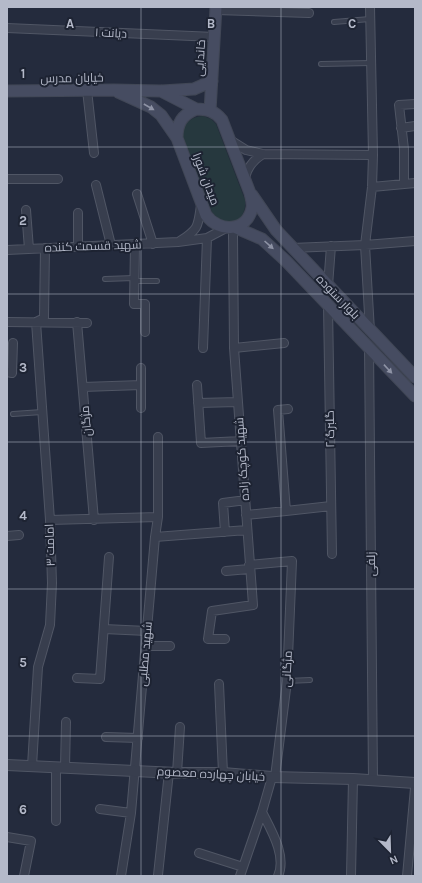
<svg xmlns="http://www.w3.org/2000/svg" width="422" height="883" font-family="Karla,Cairo,sans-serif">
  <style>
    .green { fill: #26383e }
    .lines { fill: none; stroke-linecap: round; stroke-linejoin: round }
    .service-casing { stroke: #505665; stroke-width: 6 }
    .minor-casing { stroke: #505665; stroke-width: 10 }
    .tertiary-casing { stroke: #505665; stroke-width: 12 }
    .secondary-casing { stroke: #414756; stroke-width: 13 }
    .service { stroke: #383e4e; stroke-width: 4 }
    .minor { stroke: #383e4e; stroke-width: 8 }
    .tertiary { stroke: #383e4e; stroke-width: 10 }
    .secondary { stroke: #464c61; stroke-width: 11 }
    .oneway { fill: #8e93a5 }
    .grid { fill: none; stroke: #b4b9c9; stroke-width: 1; stroke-opacity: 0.55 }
    .labels { text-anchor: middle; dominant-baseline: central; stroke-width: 4; stroke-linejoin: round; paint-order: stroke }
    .street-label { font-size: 12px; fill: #b4b9c9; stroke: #1d2332 }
    .grid-label { font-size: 13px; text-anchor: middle; font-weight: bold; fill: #b4b9c9; stroke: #1d2332; stroke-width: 4; stroke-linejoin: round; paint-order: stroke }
  </style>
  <rect width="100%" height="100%" fill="#242b3d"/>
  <path class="green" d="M203,116L211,119L216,124L245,200C247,223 226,230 212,212L182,134C185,122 191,117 203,116Z"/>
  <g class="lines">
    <defs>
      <path id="service" d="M334,22L370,19
        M321,64L371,63
        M105,279L134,278
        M135,281H157
        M13,414L42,412
        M287,681L310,680"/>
      <path id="minor" d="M370,7L373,155L372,187L365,245L370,331
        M216,10L309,13
        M7,28L215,37
        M87,90L94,153
        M401,128L415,126
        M230,140L246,150L263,154L373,155
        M7,179H58
        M245,179C247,167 253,160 263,154
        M404,184V149L399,105L415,104
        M96,185L111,245
        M372,187L415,183
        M137,194L153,244
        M26,210L29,249
        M78,213V247
        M180,241C199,229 198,226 201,205
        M135,245L134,304H145V332
        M292,248L365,245L415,241
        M7,250L178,242L207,238L226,228
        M328,286L331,246
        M328,305L332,554
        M7,322L87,323
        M77,322L94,520
        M369,347L373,781
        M203,348L207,238
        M234,348L284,343
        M141,368V408
        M7,372L12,373L13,343
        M197,385L201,443L241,441
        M83,387L141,385
        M198,403L238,402
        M286,511L331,506
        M246,515L286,511L278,410L288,409
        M50,520L158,517
        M225,532L223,503L246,500
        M7,536L19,535
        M155,537L247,530
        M249,565L292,561L287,681L275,777
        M226,571L249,569
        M104,629L147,631
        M225,639H208L212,611L253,605L234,348L233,235L234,227
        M146,646H170
        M77,678L100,679L109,557
        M219,684L223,773
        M106,737L138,738
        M32,766L38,667L50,625L52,583L50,520L36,322L44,318L45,248
        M65,768L66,722
        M177,773L180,727
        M100,809L131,813
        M262,812C271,830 287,856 278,876
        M56,821V767
        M7,837L31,841L24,876
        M199,853L243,867
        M158,875L169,772
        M121,876L131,813L155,537L158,517V437
        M240,876L262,812L272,777
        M351,876L353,779
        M407,876L415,788"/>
      <path id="tertiary" d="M7,765L177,773H223L272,777L353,779L415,783"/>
      <path id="secondary" d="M7,91L114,90L161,91L196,109
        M162,91L194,89L212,81
        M118,92L151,107L161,115L177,138
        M196,109C207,109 215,111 222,120L250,193C251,198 253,203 252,208C247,232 219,233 206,215L177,138C177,123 182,115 196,109Z
        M210,111L216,7
        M252,195L276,230L415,377
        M234,227L262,239L286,261L415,396"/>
    </defs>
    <use href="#service" class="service-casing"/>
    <use href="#minor" class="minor-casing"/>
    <use href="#tertiary" class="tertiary-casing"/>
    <use href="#secondary" class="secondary-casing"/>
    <use href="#service" class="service"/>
    <use href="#minor" class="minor"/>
    <use href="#tertiary" class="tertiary"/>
    <use href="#secondary" class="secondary"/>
  </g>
  <defs><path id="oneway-solid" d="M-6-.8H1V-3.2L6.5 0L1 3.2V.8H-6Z"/></defs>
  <g class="oneway">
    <use href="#oneway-solid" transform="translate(149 107) rotate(30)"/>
    <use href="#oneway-solid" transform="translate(269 245) rotate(42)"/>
    <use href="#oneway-solid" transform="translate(388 369) rotate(47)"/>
  </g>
  <path class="grid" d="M141,7V876M281,7V876M7,147H415M7,294H415M7,442H415M7,589H415M7,736H415"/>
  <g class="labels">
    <g class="street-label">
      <text transform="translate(111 33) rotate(3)">دیانت ۱</text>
      <text transform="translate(200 58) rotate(-86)">خاندایی</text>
      <text transform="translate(72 78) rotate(-1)">خیابان مدرس</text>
      <text transform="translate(206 179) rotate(69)">میدان شورا</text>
      <text transform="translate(93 246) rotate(-2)">شهید قسمت کننده</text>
      <text transform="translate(338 297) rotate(46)">بلوار ستوده</text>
      <text transform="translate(86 421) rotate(-95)">مژگان</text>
      <text transform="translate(330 429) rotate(-91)">گلبرگ ۲</text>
      <text transform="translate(242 459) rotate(-94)">شهید کوچک زاده</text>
      <text transform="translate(50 545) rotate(-92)">امامت ۳</text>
      <text transform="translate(371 564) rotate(-91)">زلفی</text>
      <text transform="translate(145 654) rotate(-85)">شهید مطلبی</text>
      <text transform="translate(287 669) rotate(-87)">مژگانی</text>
      <text transform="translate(211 774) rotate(3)">خیابان چهارده معصوم</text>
    </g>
  </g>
  <g class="grid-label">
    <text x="70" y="28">A</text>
    <text x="211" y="28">B</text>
    <text x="352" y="28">C</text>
    <text x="23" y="78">1</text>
    <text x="23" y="225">2</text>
    <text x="23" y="372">3</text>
    <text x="23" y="520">4</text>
    <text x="23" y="667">5</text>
    <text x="23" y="814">6</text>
  </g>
  <rect width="422" height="883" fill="none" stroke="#b4b9c9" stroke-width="16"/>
  <g transform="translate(390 851) rotate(157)" stroke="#1d2332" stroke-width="3" paint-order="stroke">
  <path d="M0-3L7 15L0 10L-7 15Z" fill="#b4b9c9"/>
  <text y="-6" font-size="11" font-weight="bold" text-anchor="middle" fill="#b4b9c9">N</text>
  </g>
</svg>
